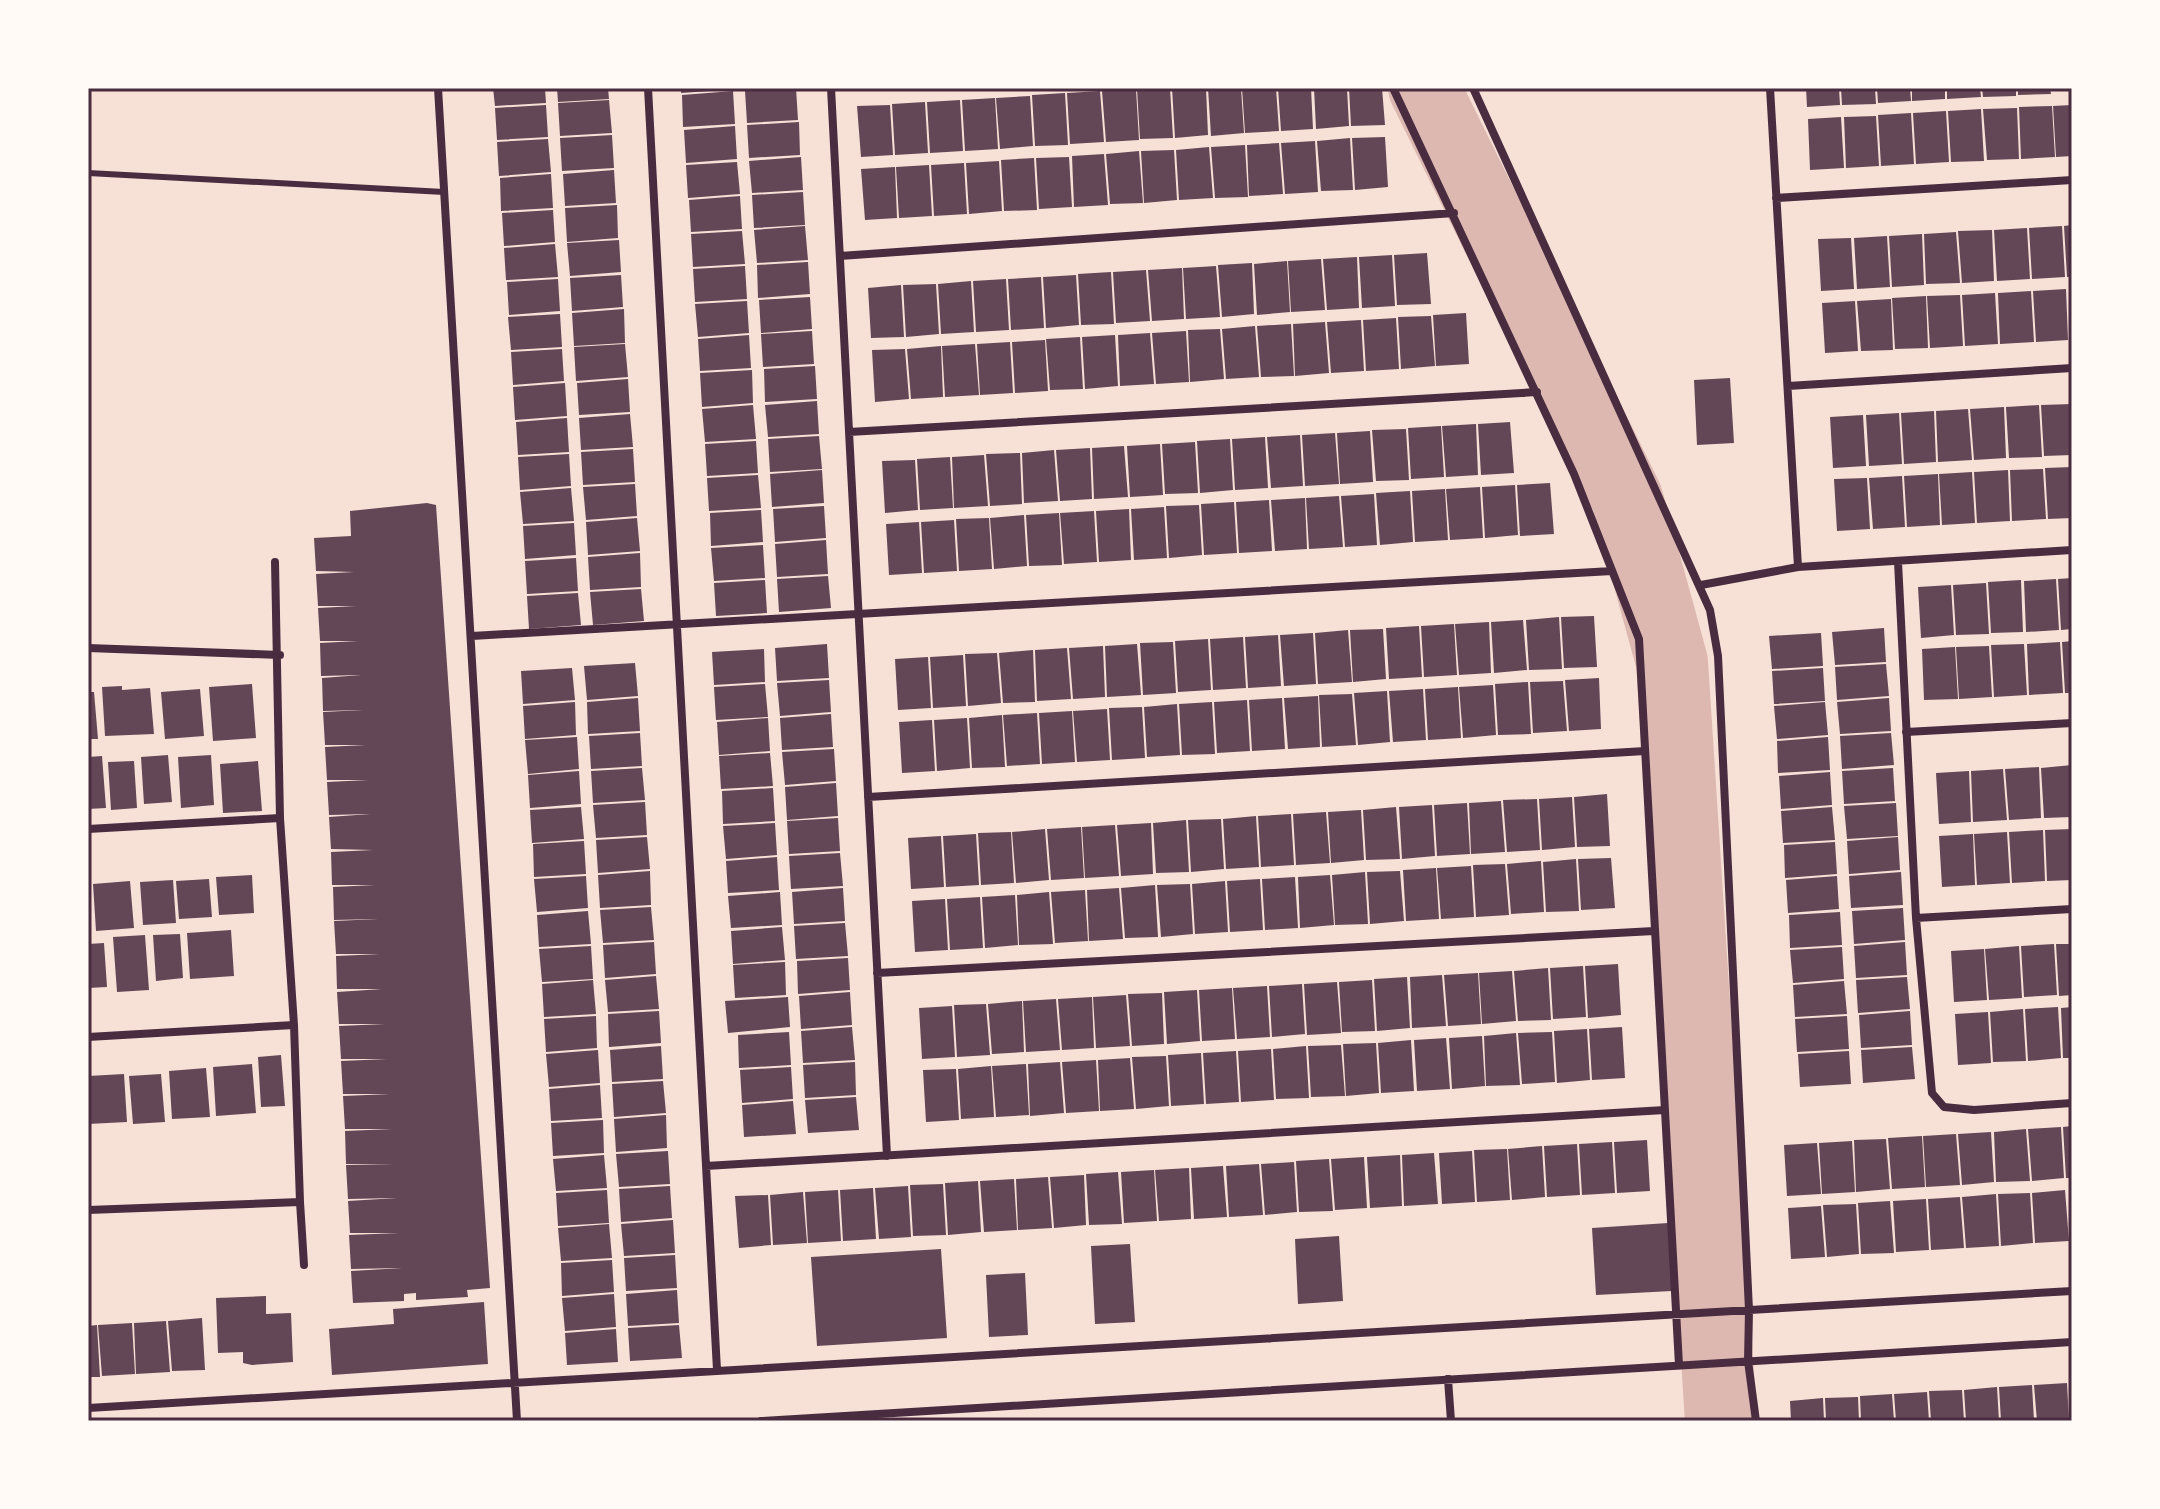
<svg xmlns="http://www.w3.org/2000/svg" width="2160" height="1509" font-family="Manrope,sans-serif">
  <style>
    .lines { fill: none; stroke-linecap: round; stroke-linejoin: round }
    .river { stroke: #dcb8b0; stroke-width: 72 }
    .building { fill: #644757 }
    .service { stroke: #4a2c40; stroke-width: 6 }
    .minor { stroke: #4a2c40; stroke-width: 8 }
    .neatline { fill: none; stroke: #4a2c40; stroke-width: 3 }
  </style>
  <rect width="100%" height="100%" fill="#f7e1d7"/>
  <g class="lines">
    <path class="river" d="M1424,88L1627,498L1672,662L1721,1421"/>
  </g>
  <path class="building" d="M493,88H545L546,103L495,106Z
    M557,88H608L609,99L558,102Z
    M681,88H725V90L681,93Z
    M780,88H796L798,120L747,123L745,91Z
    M1149,88H1170L1173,138L1140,139L1137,89Z
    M1172,88H1206L1208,135L1175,138Z
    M1208,88H1241L1244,133L1211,136Z
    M1242,88H1276L1279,131L1245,133Z
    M1278,88H1311L1313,129L1281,131Z
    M1314,88H1347L1349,126L1316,129Z
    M1349,88H1382L1385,125L1351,126Z
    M1806,88H1839L1840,105L1807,107Z
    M1841,88H1875L1876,104L1842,105Z
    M1877,88H1910L1911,101L1878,103Z
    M1912,88H1945V99L1912,101Z
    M1947,88H1980L1981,97L1947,99Z
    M1982,88H2016V96L1983,97Z
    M2018,88H2050L2051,94L2018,95Z
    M1136,89L1139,140L1106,142L1102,91Z
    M733,91L735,124L683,127L682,95Z
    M1100,91L1104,142L1070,144L1067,93Z
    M1065,93L1068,145L1035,146L1032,95Z
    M1030,96L1033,146L1000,149L996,98Z
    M995,98L998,149L965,151L962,100Z
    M609,100L612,133L560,136L558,103Z
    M960,100L963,151L930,153L927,102Z
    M925,102L928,153L895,155L892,104Z
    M546,105L548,137L497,140L495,108Z
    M890,105L893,155L861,157L857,106Z
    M2072,105V156L2056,157L2053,106Z
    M2052,106L2055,157L2021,159L2019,107Z
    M2017,108L2019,159L1987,160L1983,109Z
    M1981,109L1984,161L1951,162L1948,111Z
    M1946,111L1949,162L1916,164L1913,113Z
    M1911,113L1914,164L1881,166L1878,115Z
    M1876,116L1879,166L1846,168L1844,117Z
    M1841,117L1844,168L1810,170L1808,119Z
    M799,122L800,155L749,158L747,125Z
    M735,126L737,159L686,163L684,130Z
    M612,135L614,168L562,171L560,138Z
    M1385,137L1388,187L1355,190L1352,138Z
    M1350,138L1353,190L1321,191L1317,141Z
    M548,139L551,172L499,176L497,142Z
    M1315,141L1318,192L1285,194L1281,143Z
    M1279,143L1283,194L1249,196L1247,145Z
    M1245,145L1248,197L1215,198L1211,147Z
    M1209,147L1213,198L1179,200L1176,150Z
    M1174,150L1177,200L1144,203L1141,151Z
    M1139,151L1143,203L1110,204L1106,154Z
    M1104,154L1108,205L1074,207L1072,156Z
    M801,157L803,190L752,193L749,161Z
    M1069,157L1072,207L1039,209L1036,158Z
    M1034,158L1037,210L1004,211L1001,160Z
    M999,161L1002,211L969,214L966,163Z
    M737,162L740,194L688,198L686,165Z
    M964,163L967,214L934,216L931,165Z
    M929,165L932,216L899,218L896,167Z
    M895,167L897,218L865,220L861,169Z
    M614,170L616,203L565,206L563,174Z
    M551,174L553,208L501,211L500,178Z
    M803,192L805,225L754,228L752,195Z
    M740,196L742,229L691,232L689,200Z
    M617,205L618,238L567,242L565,208Z
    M553,210L555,242L504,246L502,213Z
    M2072,225V277H2067L2064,226Z
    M805,226L808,260L757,263L754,230Z
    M2062,226L2065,277L2032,279L2029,228Z
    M2027,228L2030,279L1997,281L1994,230Z
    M1992,230L1994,281L1962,283L1958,231Z
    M742,231L745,264L693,267L691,234Z
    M1956,232L1960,283L1926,284L1924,234Z
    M1922,234L1924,285L1892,287L1889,236Z
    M1887,236L1890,287L1857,289L1854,238Z
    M1851,238L1854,289L1821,291L1818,239Z
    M619,240L621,272L570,276L567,243Z
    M555,244L558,277L506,280L504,248Z
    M1427,253L1431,304L1397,305L1394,255Z
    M1392,255L1395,306L1362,308L1359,257Z
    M1357,257L1359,308L1327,310L1323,259Z
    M1321,259L1325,310L1291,312L1288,261Z
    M1287,261L1290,312L1257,315L1254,264Z
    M808,262L810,294L758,298L757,265Z
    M1252,263L1254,314L1222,317L1218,265Z
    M745,266L747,299L695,302L693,269Z
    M1216,266L1220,317L1186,319L1183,268Z
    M1182,268L1184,319L1152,321L1148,270Z
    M1146,270L1150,321L1116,323L1113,272Z
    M1111,272L1114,324L1081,325L1078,274Z
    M621,275L623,307L572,311L570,278Z
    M1076,275L1079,325L1046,328L1043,277Z
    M1041,277L1044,328L1011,330L1008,279Z
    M558,279L560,311L509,315L507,282Z
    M1006,279L1009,330L976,332L973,281Z
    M971,281L974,332L941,334L938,284Z
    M936,284L939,334L906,337L903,285Z
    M901,285L904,337L871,338L868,288Z
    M2066,289L2068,340L2036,342L2033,291Z
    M2031,291L2034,342L2000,344L1998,293Z
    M1995,293L1998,344L1965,346L1962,295Z
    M1960,295L1963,346L1930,348L1927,296Z
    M1926,296L1928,348L1895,349L1892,298Z
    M810,297L812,329L761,333L759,300Z
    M1891,299L1893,350L1861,351L1857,301Z
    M747,301L749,333L698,337L695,304Z
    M1855,301L1858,351L1825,353L1822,303Z
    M624,309L625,343L574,346L572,313Z
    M1466,313L1469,364L1436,366L1433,315Z
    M560,314L562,347L511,350L508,317Z
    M1431,316L1435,366L1401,369L1398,317Z
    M1396,318L1399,369L1366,371L1363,320Z
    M1361,320L1364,371L1331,373L1327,322Z
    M1325,322L1329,373L1295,376L1293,324Z
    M1291,324L1294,376L1261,377L1257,326Z
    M1255,326L1259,377L1226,379L1222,329Z
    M1220,329L1224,379L1190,382L1188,330Z
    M812,331L814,364L763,367L761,334Z
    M1186,331L1189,382L1156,384L1152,333Z
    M1150,333L1154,384L1120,386L1118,335Z
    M749,335L751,368L700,371L698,339Z
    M1115,335L1118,386L1085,389L1082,337Z
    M1080,337L1083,389L1050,390L1046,339Z
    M1045,340L1048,391L1015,393L1012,342Z
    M1010,342L1013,393L980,395L977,344Z
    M625,344L628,377L576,381L574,347Z
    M975,344L979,395L945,397L942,346Z
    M941,346L943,397L911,399L907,349Z
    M562,349L564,381L513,385L511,352Z
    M905,349L909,399L875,402L872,350Z
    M815,366L817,399L765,402L764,369Z
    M752,370L753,403L702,407L700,373Z
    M1730,378L1734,443L1697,445L1694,380Z
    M628,379L630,412L579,415L577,383Z
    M565,383L567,416L515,420L513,387Z
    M817,401L819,434L768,437L765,405Z
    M2072,404V455L2044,456L2041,405Z
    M753,405L756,439L705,442L702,409Z
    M2039,405L2042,457L2009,458L2006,407Z
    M2004,407L2006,458L1974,460L1970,409Z
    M1968,409L1972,460L1938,462L1936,411Z
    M1934,411L1936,462L1904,464L1901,413Z
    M1899,413L1902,464L1869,466L1866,415Z
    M630,414L633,447L581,450L579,418Z
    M1863,415L1866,466L1833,468L1830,417Z
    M567,418L569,452L518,455L516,422Z
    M1510,422L1514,473L1481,475L1478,424Z
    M1476,424L1478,475L1446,477L1442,426Z
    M1441,426L1444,477L1411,479L1408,428Z
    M1406,429L1409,480L1376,481L1372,430Z
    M1370,431L1373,482L1340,484L1337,433Z
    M1335,433L1339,484L1305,486L1302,435Z
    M1300,435L1303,486L1271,488L1267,437Z
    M819,436L822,469L770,472L768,439Z
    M1265,437L1268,488L1235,490L1232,439Z
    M1230,439L1233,490L1200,493L1197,441Z
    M756,441L758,473L707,476L705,444Z
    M1195,442L1198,493L1165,494L1162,444Z
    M1160,444L1163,495L1130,497L1127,446Z
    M1124,446L1128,497L1094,499L1092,448Z
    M1090,448L1092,499L1060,501L1056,450Z
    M633,449L635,482L583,485L581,452Z
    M1054,450L1058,501L1024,503L1022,453Z
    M1020,453L1022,504L990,506L986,454Z
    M569,454L571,486L520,490L518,457Z
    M984,455L988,506L954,508L952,457Z
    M950,457L953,508L920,510L917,459Z
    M915,460L918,510L885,513L882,461Z
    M2072,467V518L2048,519L2045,468Z
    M2043,469L2046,519L2012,521L2010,470Z
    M822,470L824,503L772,507L770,474Z
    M2008,470L2010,521L1977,523L1974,472Z
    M1972,472L1975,523L1942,525L1939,474Z
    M1938,474L1940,525L1907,527L1904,476Z
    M758,475L761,508L709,511L707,478Z
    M1902,476L1905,527L1873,529L1869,478Z
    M1867,478L1870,529L1837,531L1834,479Z
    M1550,483L1554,534L1520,536L1517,485Z
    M635,484L637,516L586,520L583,487Z
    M1515,485L1518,535L1485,538L1482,487Z
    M1480,487L1483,538L1450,540L1446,489Z
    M571,488L574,521L523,524L520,492Z
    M1445,489L1448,540L1415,542L1412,491Z
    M1410,491L1413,542L1380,545L1376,493Z
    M1374,494L1377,545L1345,547L1341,496Z
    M1339,496L1343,547L1309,549L1306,498Z
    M1305,498L1307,549L1275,551L1271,500Z
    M1269,500L1272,551L1239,553L1236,502Z
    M1234,502L1237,553L1204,555L1201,504Z
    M427,503L436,505L490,1288L467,1290L468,1297L416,1300V1293L404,1294V1301L353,1303L351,1271L402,1268L351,1269L349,1235L399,1233H350L348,1201L397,1198L348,1199L346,1165L394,1164H346L345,1131L392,1129H345L343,1096L390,1094H343L341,1061L387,1059H341L339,1026L385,1024H339L337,992L382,989H337L336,956L380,954H336L334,921L378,919L334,920L333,887L375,885H332L331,852L373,850L331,849L329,817L370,814L329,815L327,782L368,780H327L325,747L366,745H325L323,712L363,710L323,711L322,678L361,675L321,676L320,643L358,641H320L318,608L356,606H318L316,574L354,572L316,571L314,538L351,536L350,511Z
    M1199,505L1202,555L1169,558L1166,506Z
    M824,506L826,538L775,542L773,509Z
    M1164,507L1167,558L1134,560L1131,509Z
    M1129,509L1131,560L1099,562L1096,511Z
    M761,510L763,542L711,546L710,513Z
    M1094,511L1097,562L1064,564L1060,513Z
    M1059,513L1062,565L1029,566L1026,515Z
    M1024,515L1027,566L994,569L990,518Z
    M637,518L640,551L588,555L586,522Z
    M989,518L992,569L959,571L956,519Z
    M954,520L957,571L924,573L921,522Z
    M919,522L922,573L889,575L886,524Z
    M574,523L576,555L525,559L523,526Z
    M826,540L828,574L777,577L775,544Z
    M763,545L765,578L714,581L711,548Z
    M640,553L641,587L590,590L588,557Z
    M576,558L578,591L527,594L525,561Z
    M828,576L831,608L779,612L777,579Z
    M2072,578V629L2061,630L2058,579Z
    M2056,579L2059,630L2026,632L2024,581Z
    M765,580L767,613L716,616L714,583Z
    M2021,580L2023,632L1991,633L1988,582Z
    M1986,583L1989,634L1956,635L1953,585Z
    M1951,585L1954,635L1921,638L1918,587Z
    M641,589L644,621L593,625L590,592Z
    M578,593L581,625L529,629L527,596Z
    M1594,616L1597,667L1564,668L1561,617Z
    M1559,617L1562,669L1529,670L1526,620Z
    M1523,620L1527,670L1494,673L1491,622Z
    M1489,622L1491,673L1459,675L1455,624Z
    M1454,624L1457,675L1424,677L1421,626Z
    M1419,626L1422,677L1389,679L1386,628Z
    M1884,628L1886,662L1835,665L1832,632Z
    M1383,629L1386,679L1353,682L1350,630Z
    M1348,630L1352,682L1318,684L1315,633Z
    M1313,633L1316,684L1284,686L1280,635Z
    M1821,633L1823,666L1772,669L1769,636Z
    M1278,635L1281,686L1248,688L1245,637Z
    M1243,637L1246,688L1213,690L1210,639Z
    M1208,639L1211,690L1178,692L1175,641Z
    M2072,641V693H2065L2062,642Z
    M1173,642L1176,693L1143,695L1140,643Z
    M2060,642L2063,693L2029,695L2027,644Z
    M827,644L829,678L777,681L775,648Z
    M1137,644L1141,695L1107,697L1105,646Z
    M2024,644L2027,695L1994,697L1991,645Z
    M1103,646L1105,697L1073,699L1069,648Z
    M1989,646L1992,697L1959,699L1956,647Z
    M1955,647L1958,699L1924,700L1922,649Z
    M1067,648L1071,699L1037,701L1035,650Z
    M764,649L765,682L714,685L712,652Z
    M1033,650L1035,702L1003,703L999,653Z
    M997,653L1001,703L968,706L965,654Z
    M963,655L966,706L933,708L930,657Z
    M928,657L931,708L898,710L895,659Z
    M635,663L638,696L587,700L584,666Z
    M1886,664L1889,696L1837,700L1835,667Z
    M572,668L575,700L523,704L521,671Z
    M1823,668L1825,701L1774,704L1772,671Z
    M1599,678L1601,729L1569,731L1565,680Z
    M829,680L831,712L780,716L777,683Z
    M1563,681L1567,731L1533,733L1530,682Z
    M1528,682L1531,734L1498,735L1495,684Z
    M252,684L256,738L213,741L209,687Z
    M765,684L768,717L716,720L714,687Z
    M1493,685L1496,735L1463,738L1459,687Z
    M122,686V690L150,688L154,734L105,736L102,687Z
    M1458,687L1461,738L1428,740L1425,689Z
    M200,689L204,736L165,739L161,692Z
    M1423,689L1426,740L1393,742L1389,691Z
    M1387,691L1390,742L1358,745L1354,693Z
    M88,692H94L98,739H88Z
    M1352,694L1356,745L1322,747L1319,695Z
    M1318,696L1320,747L1288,749L1284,698Z
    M638,698L640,731L588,734L587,702Z
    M1282,698L1285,749L1252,751L1249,700Z
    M1889,698L1891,731L1840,734L1837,702Z
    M1247,700L1250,751L1217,753L1214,702Z
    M575,702L576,735L525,739L523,706Z
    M1212,702L1215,754L1182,755L1179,704Z
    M1825,702L1828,735L1777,739L1774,706Z
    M1177,704L1180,755L1147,757L1144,707Z
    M1142,707L1145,758L1112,760L1109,708Z
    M1107,709L1110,760L1077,762L1073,711Z
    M1072,711L1075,762L1042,764L1039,713Z
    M1037,713L1040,764L1007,766L1003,715Z
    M831,714L833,747L782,750L780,718Z
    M1002,715L1005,767L972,768L969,718Z
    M768,718L770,751L719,755L717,722Z
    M967,718L970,768L937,771L934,720Z
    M932,720L935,771L902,773L899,722Z
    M640,733L642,766L591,769L589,736Z
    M1891,733L1894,765L1842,769L1840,736Z
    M577,737L579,769L528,774L525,740Z
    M1828,737L1830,770L1778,773L1777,741Z
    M834,749L836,781L785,785L782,752Z
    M770,753L773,786L721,789L719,756Z
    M168,755L172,802L144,804L141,757Z
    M211,755L214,805L181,808L178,757Z
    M102,756L106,808L88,809V757Z
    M134,761L137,808L111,810L108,762Z
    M258,761L262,811L223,813L220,764Z
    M2072,765V817L2044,818L2041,768Z
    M2039,767L2041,818L2009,820L2005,769Z
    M642,768L645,800L593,803L591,771Z
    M1893,768L1895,801L1844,804L1842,771Z
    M2003,769L2007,820L1973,822L1971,771Z
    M579,771L581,804L530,808L528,775Z
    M1969,771L1971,822L1939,824L1936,773Z
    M1830,772L1832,805L1781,809L1779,776Z
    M836,783L838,816L787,820L785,787Z
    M773,788L775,821L723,824L722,791Z
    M1607,794L1610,846L1577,847L1574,797Z
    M1572,797L1575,847L1542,850L1539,799Z
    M1537,799L1540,850L1507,852L1503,800Z
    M1501,801L1505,852L1471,854L1469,803Z
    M645,802L647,835L596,838L593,805Z
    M1467,803L1470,854L1437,856L1434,805Z
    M1896,803L1898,836L1847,839L1844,806Z
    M1432,805L1435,856L1402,859L1399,807Z
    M581,807L584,839L532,843L530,810Z
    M1396,807L1400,859L1366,860L1363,810Z
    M1832,807L1835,840L1783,843L1781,811Z
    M1361,810L1364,860L1331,863L1328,812Z
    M1326,812L1330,863L1296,865L1293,814Z
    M1291,814L1294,865L1261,867L1258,816Z
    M1256,816L1259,867L1226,869L1223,819Z
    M838,818L840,851L789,854L787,821Z
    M1221,819L1224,869L1191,872L1188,820Z
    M1186,820L1189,872L1156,873L1153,823Z
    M775,823L777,855L726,859L723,826Z
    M1151,823L1153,874L1121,876L1117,825Z
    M1115,825L1119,876L1085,878L1082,827Z
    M1081,827L1084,878L1051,880L1047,829Z
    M1045,829L1049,880L1016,883L1012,832Z
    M2072,829V880L2047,881L2045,830Z
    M2043,830L2045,881L2012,883L2009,832Z
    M1011,832L1014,883L981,885L978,833Z
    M2007,832L2010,883L1977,885L1974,834Z
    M976,834L979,885L946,887L943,836Z
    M1973,834L1975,885L1942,887L1939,836Z
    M941,836L944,887L911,889L908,838Z
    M647,837L650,869L598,873L596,840Z
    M1898,837L1900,870L1849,874L1847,841Z
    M584,841L586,874L534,877L533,844Z
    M1835,842L1837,874L1785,878L1784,845Z
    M840,853L843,886L791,889L789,856Z
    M777,857L779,890L728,893L726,861Z
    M1611,858L1615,908L1581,910L1578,859Z
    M1576,859L1579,911L1546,912L1543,862Z
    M1541,861L1544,912L1511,914L1507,864Z
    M1505,864L1509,915L1476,917L1473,865Z
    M1471,866L1474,917L1441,919L1437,868Z
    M1436,868L1439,919L1406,921L1403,870Z
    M650,871L651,905L600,908L598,875Z
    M1400,871L1404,921L1370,924L1367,872Z
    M1365,872L1368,924L1335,925L1332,875Z
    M1901,872L1903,905L1851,908L1849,876Z
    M252,875L254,913L219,915L216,877Z
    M1330,875L1334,925L1300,928L1298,877Z
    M586,876L588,908L537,912L534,879Z
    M1837,876L1839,909L1788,913L1786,880Z
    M1295,877L1298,928L1265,930L1262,879Z
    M209,879L212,917L179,919L176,881Z
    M1260,879L1263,930L1230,932L1227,881Z
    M173,880L176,923L143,925L140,882Z
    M130,881L134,928L96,931L93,884Z
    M1225,881L1228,932L1195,934L1192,884Z
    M1190,884L1193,934L1161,937L1157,885Z
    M1155,885L1158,937L1125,938L1121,888Z
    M843,888L845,921L794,924L792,892Z
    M1119,888L1123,939L1089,941L1087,890Z
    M1085,890L1088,941L1055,943L1051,892Z
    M780,892L782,925L731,928L728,896Z
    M1049,892L1053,944L1019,945L1017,895Z
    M1015,895L1018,945L985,948L982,897Z
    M980,897L983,948L950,950L947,899Z
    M945,899L948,950L915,952L912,901Z
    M651,907L654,940L603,943L600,910Z
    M1903,908L1905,940L1854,944L1852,911Z
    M588,911L591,944L539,947L537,915Z
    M1840,912L1842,945L1790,948L1789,915Z
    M845,923L848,956L796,959L794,926Z
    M782,927L785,960L733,964L731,931Z
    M231,930L234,976L190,979L187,933Z
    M180,934L183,978L156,981L153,935Z
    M145,935L149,990L117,992L113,937Z
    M654,942L656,974L605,978L603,945Z
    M1905,942L1907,975L1856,978L1854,946Z
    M104,943L107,987L88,988V944Z
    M2054,944L2057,995L2024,997L2021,946Z
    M2056,944H2072V995L2059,996Z
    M591,946L593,979L542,982L539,949Z
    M2019,946L2022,998L1989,1000L1985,949Z
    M1842,947L1844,979L1793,983L1790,950Z
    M1984,949L1987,1000L1954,1002L1951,951Z
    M848,958L850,990L798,994L797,961Z
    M785,962L786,995L735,998L733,965Z
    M1618,964L1621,1015L1588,1018L1585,966Z
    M1583,966L1586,1017L1553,1019L1550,968Z
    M1548,968L1551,1020L1518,1021L1514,971Z
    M1512,971L1516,1021L1482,1024L1479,973Z
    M1478,973L1481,1024L1448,1026L1444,975Z
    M1442,975L1446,1026L1412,1028L1410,977Z
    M656,976L659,1009L608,1012L605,980Z
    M1407,977L1410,1028L1377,1031L1374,979Z
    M1907,977L1910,1009L1858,1013L1856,980Z
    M593,980L596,1014L544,1017L542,984Z
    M1372,980L1375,1031L1342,1032L1339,982Z
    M1844,981L1847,1014L1795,1017L1793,985Z
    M1337,982L1341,1033L1307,1035L1304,984Z
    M1302,984L1305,1034L1272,1037L1269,986Z
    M1267,986L1270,1037L1237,1039L1233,988Z
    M1232,988L1235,1039L1202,1041L1199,990Z
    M1197,990L1200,1041L1167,1044L1164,992Z
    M850,992L852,1025L801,1029L799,996Z
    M1162,993L1164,1044L1132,1046L1128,994Z
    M1126,995L1130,1046L1096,1048L1093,997Z
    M788,997L790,1027L728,1033L725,1001Z
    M1092,997L1094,1048L1062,1050L1058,999Z
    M1056,999L1060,1050L1026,1052L1023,1001Z
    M1022,1001L1024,1052L992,1054L988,1004Z
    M986,1004L990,1055L957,1057L954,1005Z
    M952,1006L955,1057L922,1059L919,1008Z
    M2058,1007L2061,1058L2028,1061L2025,1009Z
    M2072,1007V1058H2063L2061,1008Z
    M2023,1009L2026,1061L1993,1062L1990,1012Z
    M659,1011L661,1043L609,1047L608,1014Z
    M1910,1011L1912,1045L1861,1048L1859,1015Z
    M1988,1012L1991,1063L1958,1065L1955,1014Z
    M596,1016L597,1048L546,1052L544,1019Z
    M1847,1016L1849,1049L1797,1052L1795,1019Z
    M852,1027L855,1060L803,1063L801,1031Z
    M1622,1027L1625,1078L1592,1080L1589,1029Z
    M1587,1029L1590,1080L1557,1083L1554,1031Z
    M789,1032L791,1065L739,1068L738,1035Z
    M1552,1032L1555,1082L1522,1084L1518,1033Z
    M1516,1033L1520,1085L1486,1086L1484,1036Z
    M1482,1036L1485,1086L1452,1089L1449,1038Z
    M1446,1038L1450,1089L1417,1091L1414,1040Z
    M1411,1040L1414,1091L1381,1093L1378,1043Z
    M1376,1043L1379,1093L1346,1096L1343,1044Z
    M1341,1045L1345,1096L1311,1097L1308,1046Z
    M661,1046L663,1079L612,1082L610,1050Z
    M1306,1046L1309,1098L1276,1099L1273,1049Z
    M1912,1047L1915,1079L1863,1083L1861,1050Z
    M1271,1049L1274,1100L1241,1102L1238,1051Z
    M598,1050L600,1083L549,1087L546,1054Z
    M1236,1051L1239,1102L1206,1104L1203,1053Z
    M1849,1051L1851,1084L1800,1087L1798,1054Z
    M1201,1053L1204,1104L1171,1106L1168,1055Z
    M281,1055L285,1106L261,1107L258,1057Z
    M1166,1056L1169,1106L1136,1109L1132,1057Z
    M1130,1058L1134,1109L1100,1111L1098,1060Z
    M1096,1060L1099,1111L1066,1113L1062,1062Z
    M855,1062L856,1095L805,1098L803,1065Z
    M1060,1062L1064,1113L1030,1116L1028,1064Z
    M252,1064L256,1113L216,1116L213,1067Z
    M1026,1064L1029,1115L996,1117L992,1066Z
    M991,1066L994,1117L961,1119L958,1069Z
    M791,1067L793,1099L742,1103L740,1070Z
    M206,1068L210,1117L172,1119L169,1071Z
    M956,1069L959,1120L926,1122L923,1070Z
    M124,1074L127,1122L88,1124V1076Z
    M161,1074L165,1122L133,1124L129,1076Z
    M663,1081L666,1113L614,1117L612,1084Z
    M600,1085L602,1118L551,1121L549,1089Z
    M856,1097L859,1130L808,1133L805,1100Z
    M793,1101L796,1134L744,1137L742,1105Z
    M666,1115L667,1148L616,1152L614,1119Z
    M603,1120L604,1153L553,1156L551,1123Z
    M2072,1126V1178H2066L2063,1127Z
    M2061,1127L2064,1178L2032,1181L2028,1129Z
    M2026,1129L2030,1181L1996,1182L1994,1132Z
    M1991,1132L1994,1182L1962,1185L1958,1134Z
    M1956,1134L1960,1185L1926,1187L1923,1136Z
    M1922,1136L1925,1187L1892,1189L1888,1138Z
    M1886,1139L1890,1189L1856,1192L1854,1140Z
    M1647,1140L1650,1191L1617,1193L1614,1142Z
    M1852,1141L1855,1192L1822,1194L1819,1143Z
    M1612,1142L1615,1193L1582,1195L1579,1144Z
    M1817,1143L1821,1194L1787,1196L1784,1145Z
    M1577,1144L1580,1195L1547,1197L1544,1146Z
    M1542,1146L1545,1197L1512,1200L1508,1149Z
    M1507,1149L1510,1200L1477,1202L1474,1150Z
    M668,1151L670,1184L619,1187L616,1154Z
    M1472,1151L1475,1202L1442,1204L1439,1153Z
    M1434,1153L1438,1204L1404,1206L1402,1155Z
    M604,1155L607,1188L556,1191L553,1159Z
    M1400,1155L1402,1206L1370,1208L1367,1157Z
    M1364,1157L1367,1208L1335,1210L1331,1159Z
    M1329,1159L1333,1211L1299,1212L1296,1161Z
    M1294,1162L1297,1212L1265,1215L1261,1164Z
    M1259,1164L1263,1215L1229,1217L1226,1166Z
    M1223,1166L1227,1217L1194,1219L1191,1168Z
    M1189,1168L1191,1219L1159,1221L1155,1170Z
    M1154,1170L1157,1221L1124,1223L1121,1172Z
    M1118,1172L1122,1224L1089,1225L1086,1174Z
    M1084,1175L1086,1225L1054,1228L1050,1177Z
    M1048,1177L1052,1228L1018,1230L1016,1179Z
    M1014,1179L1017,1230L984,1232L980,1181Z
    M978,1181L981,1232L948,1235L945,1183Z
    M943,1184L946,1235L913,1236L910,1185Z
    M670,1186L672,1218L621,1222L619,1189Z
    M908,1186L911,1237L879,1239L875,1188Z
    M873,1188L876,1239L843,1241L840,1190Z
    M607,1190L609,1223L558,1226L556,1193Z
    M838,1190L841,1241L808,1243L805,1192Z
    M2065,1190L2069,1241L2035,1243L2032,1193Z
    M803,1192L807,1243L773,1245L770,1195Z
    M2030,1193L2033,1243L2001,1246L1998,1194Z
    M1996,1194L1999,1246L1966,1248L1962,1197Z
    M768,1195L771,1245L739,1248L735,1196Z
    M1960,1197L1964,1248L1931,1250L1928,1199Z
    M1926,1199L1929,1250L1896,1252L1893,1201Z
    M1890,1201L1894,1253L1861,1254L1858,1203Z
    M1856,1204L1859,1254L1827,1257L1823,1205Z
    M1821,1206L1825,1257L1791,1259L1788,1208Z
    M673,1220L675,1253L624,1256L621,1224Z
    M1668,1223L1672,1291L1596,1295L1592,1228Z
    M609,1224L612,1258L561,1261L558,1228Z
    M1339,1236L1343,1301L1298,1304L1295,1239Z
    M1130,1244L1135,1322L1095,1324L1091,1246Z
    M941,1249L947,1338L817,1346L811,1257Z
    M675,1255L677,1288L626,1291L624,1258Z
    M612,1260L614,1292L562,1296L561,1263Z
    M1025,1273L1028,1335L989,1337L986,1275Z
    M677,1290L679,1323L628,1326L626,1294Z
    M614,1294L616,1327L565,1331L562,1298Z
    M266,1296V1314L291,1313L293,1362L252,1365L243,1363V1352L218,1353L216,1298Z
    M484,1302L488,1364L332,1375L329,1329L394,1324L393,1309Z
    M202,1318L205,1370L172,1371L168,1321Z
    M166,1321L170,1372L136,1374L134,1323Z
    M132,1323L135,1374L102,1376L98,1325Z
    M97,1325L100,1377H88V1326Z
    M679,1325L682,1358L630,1361L628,1328Z
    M616,1329L618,1362L567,1365L565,1333Z
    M2067,1383L2069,1421H2037L2034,1385Z
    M2032,1385L2034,1421H2001L1999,1387Z
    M1997,1387L1999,1421H1966L1964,1390Z
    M1962,1390L1964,1421H1931L1929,1391Z
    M1927,1392L1929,1421H1896L1894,1394Z
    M1892,1394L1894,1421H1861L1860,1396Z
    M1858,1397L1859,1421H1826L1825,1398Z
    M1823,1398L1824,1421H1791L1790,1401Z"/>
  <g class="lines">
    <path class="service" d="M88,173L444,192"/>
    <path class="minor" d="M438,88L517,1421
      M648,88L717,1370
      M831,88L887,1156
      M1393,88L1574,474L1639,639L1679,1365
      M1473,88L1710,610L1718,656L1749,1310L1748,1361L1756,1421
      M1770,88L1798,567
      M1776,198L2072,180
      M840,256L1454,213
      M1788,386L2072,368
      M849,432L1537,392
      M1898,562L1916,918L1932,1093L1944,1107L1974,1110L2072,1103
      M1701,585L1798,567L2072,550
      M472,636L1612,571
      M88,648L280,655
      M1906,732L2072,723
      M868,797L1645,751
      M88,829L280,818
      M1916,918L2072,909
      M877,973L1654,931
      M88,1037L294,1025
      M706,1166L1665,1110
      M300,1202L304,1265
      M88,1210L300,1202L294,1025L280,818L275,562
      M1448,1379L1451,1421
      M88,1408L2072,1291
      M761,1421L2072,1342"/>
  </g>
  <rect width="2160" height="1509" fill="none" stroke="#fffaf5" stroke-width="180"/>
  <rect x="90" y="90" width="1980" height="1329" class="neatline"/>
</svg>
